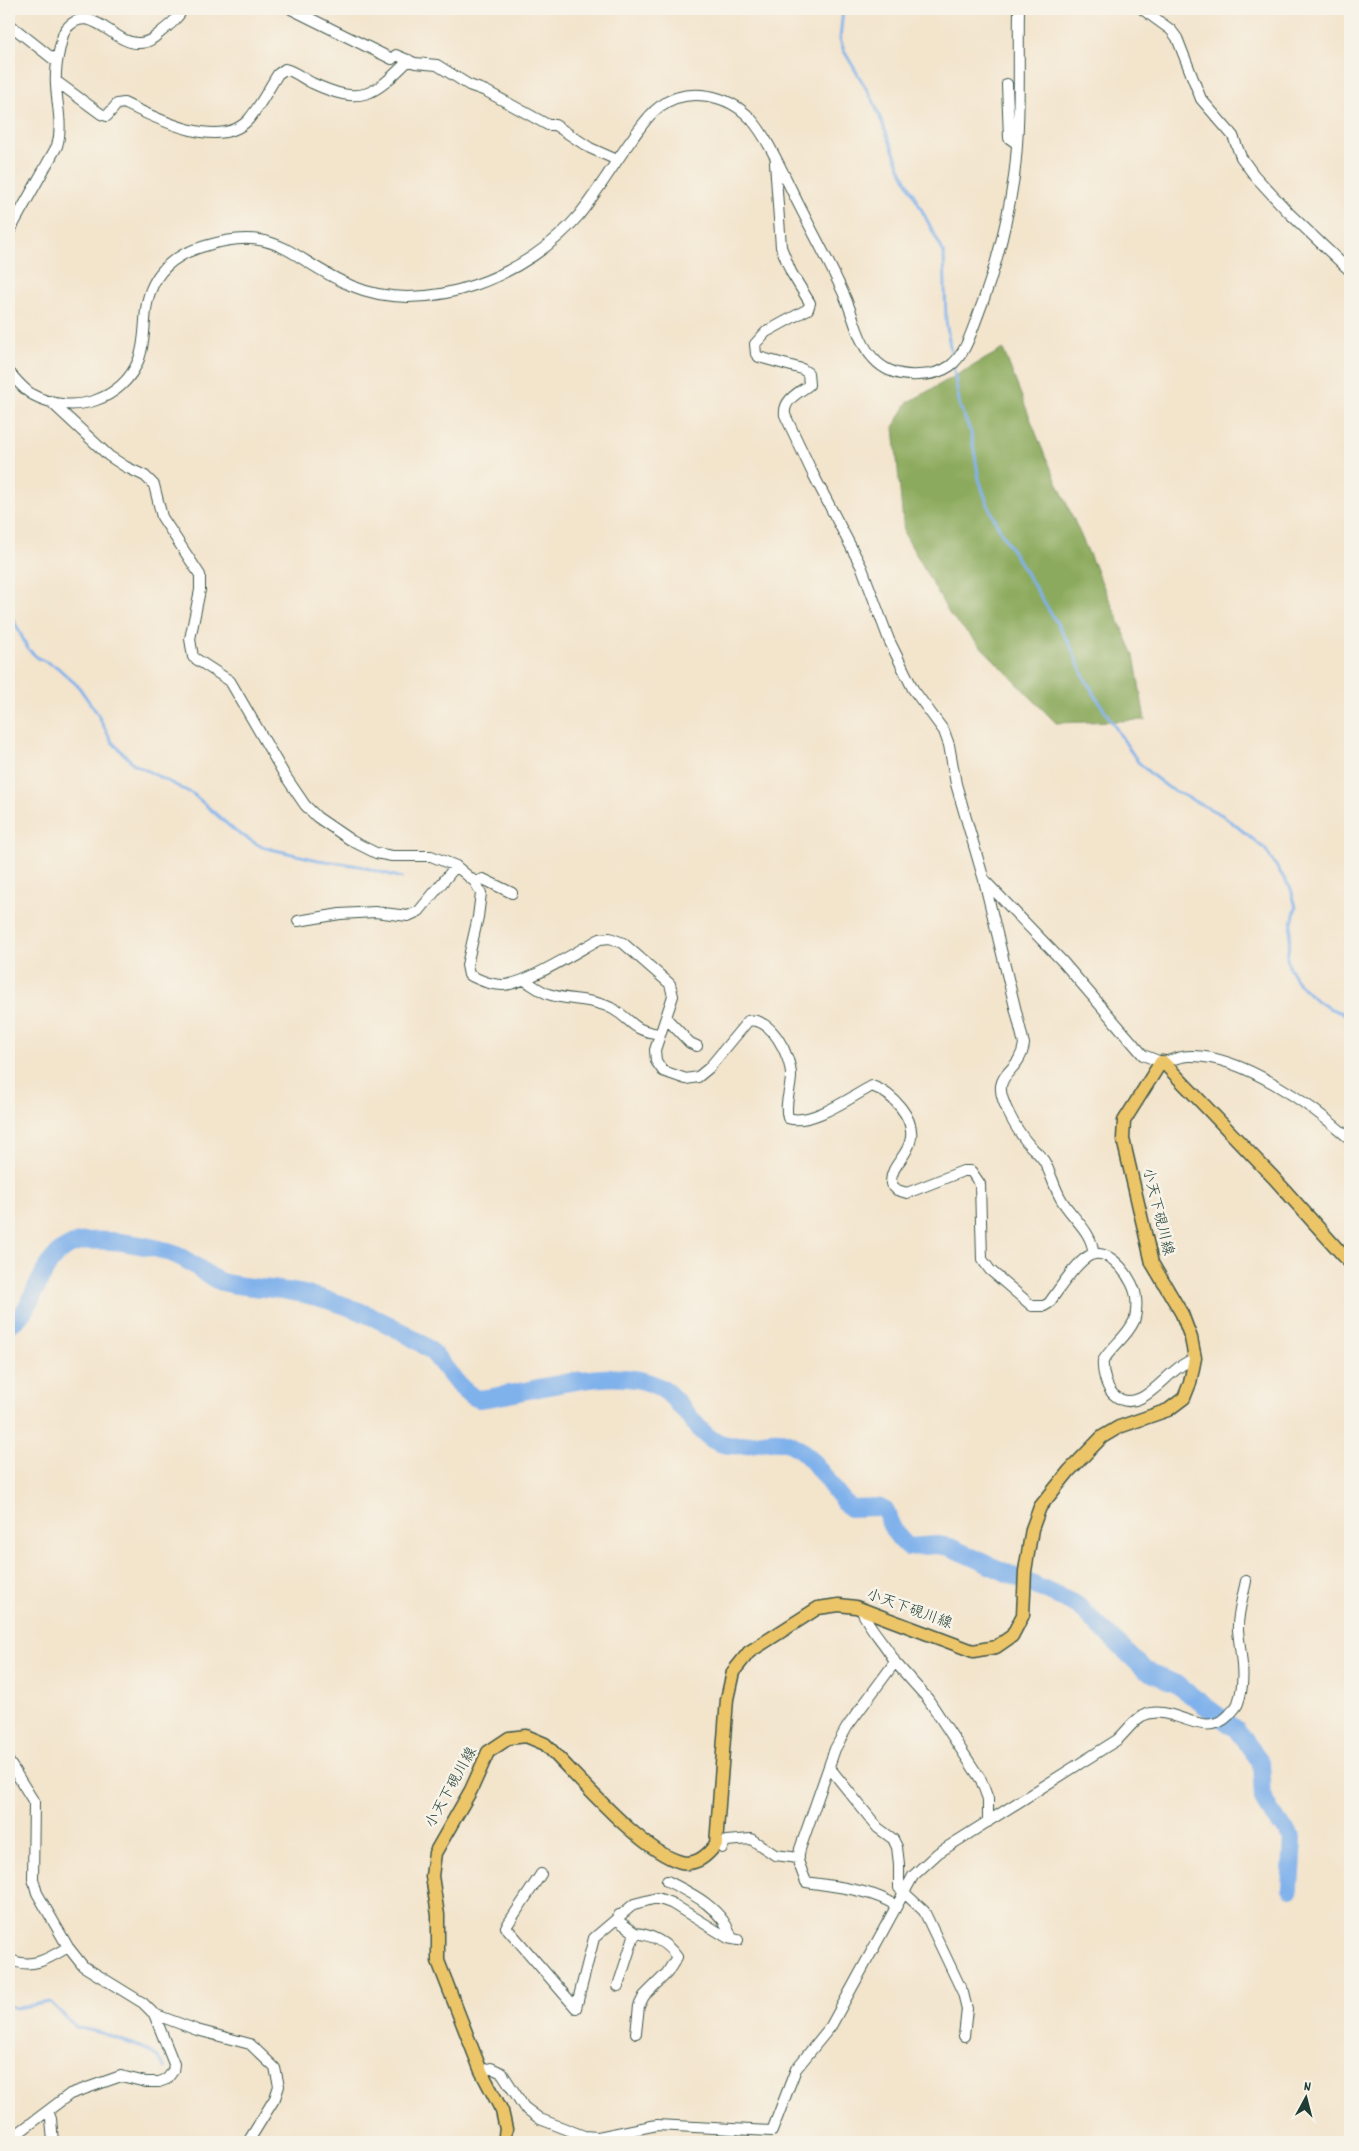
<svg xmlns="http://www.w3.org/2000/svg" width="1359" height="2151" font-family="Dekko,'Klee One',sans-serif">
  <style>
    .forest { fill: #8caa5d; stroke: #567448 }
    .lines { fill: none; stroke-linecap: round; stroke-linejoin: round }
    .stream { stroke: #7fb1eb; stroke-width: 3 }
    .river { stroke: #7fb1eb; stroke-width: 18 }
    .minor-casing { stroke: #3f564b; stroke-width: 12 }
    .major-casing { stroke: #3f564b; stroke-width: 15 }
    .minor { stroke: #fff; stroke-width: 10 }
    .major { stroke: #edc569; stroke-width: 12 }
    .labels { text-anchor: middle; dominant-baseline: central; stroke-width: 5; stroke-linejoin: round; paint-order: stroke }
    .street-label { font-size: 15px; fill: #1f3d34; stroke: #f7f3e8 }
  </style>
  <rect width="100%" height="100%" fill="#f7f3e8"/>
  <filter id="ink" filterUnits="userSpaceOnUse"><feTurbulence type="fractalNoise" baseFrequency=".02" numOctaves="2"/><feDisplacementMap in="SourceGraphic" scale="10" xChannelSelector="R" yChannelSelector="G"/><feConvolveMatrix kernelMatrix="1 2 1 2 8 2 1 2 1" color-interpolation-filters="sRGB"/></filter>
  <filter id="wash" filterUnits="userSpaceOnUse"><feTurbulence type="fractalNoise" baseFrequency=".0096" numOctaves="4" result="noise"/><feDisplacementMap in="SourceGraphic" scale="20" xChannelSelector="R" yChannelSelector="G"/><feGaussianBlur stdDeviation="1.12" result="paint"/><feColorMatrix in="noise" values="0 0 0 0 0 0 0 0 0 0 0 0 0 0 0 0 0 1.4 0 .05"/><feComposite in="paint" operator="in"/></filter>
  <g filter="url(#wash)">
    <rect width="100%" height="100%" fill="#f3e4cc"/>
    <path class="forest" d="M1003,349L1041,446L1134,655L1145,720L1056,723L950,615L904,533L894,427L907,403Z"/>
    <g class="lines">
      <path class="stream" d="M843,9L840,39L844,51L873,100L902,172L944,253L946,321L952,359
        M953,365L960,407L971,433L979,479L987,503L1001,532L1069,643L1084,677L1104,710L1138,762L1152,775L1169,788L1224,816L1265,849L1291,889L1296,907L1292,923L1287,958L1289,967L1298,983L1317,1001L1331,1009L1350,1016
        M9,611L28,649L38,658L57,667L78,686L97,713L112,742L134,764L193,794L235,831L262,847L318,860L359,866L402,878
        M9,2006L17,2008L50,2002L76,2027L102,2033L148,2050L158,2057L165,2068"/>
      <path class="river" d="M9,1324C38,1312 36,1254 77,1243C101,1236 162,1246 184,1259C196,1265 207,1276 219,1281C240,1288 265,1287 287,1291C327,1297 369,1313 404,1333C413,1338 424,1345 432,1352C447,1368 459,1392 479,1399C529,1394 612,1362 659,1387C678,1396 694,1429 713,1440C740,1455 768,1433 791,1444C817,1457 829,1489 850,1508L878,1507L886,1511C889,1525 897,1537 908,1547L937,1545L950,1547L1077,1605L1145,1670L1176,1684L1236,1729L1261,1762L1263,1798L1273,1815L1293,1839L1290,1889"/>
    </g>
  </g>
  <g filter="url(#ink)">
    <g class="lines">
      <defs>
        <path id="minor" d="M291,9L392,59L396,55L415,63L437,65L469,85L486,91L548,125H555L590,148L617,160
          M1142,9L1171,30L1177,38L1201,99L1233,136L1241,157L1254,175L1289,213L1350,271
          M9,24L57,62
          M56,81L101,114L107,116L117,104L124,103C155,118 220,152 249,119C260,106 269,88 278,74L285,69C296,72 302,78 312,83C362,106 373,96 409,60
          M1007,84L1009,138L1016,143
          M775,163L781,247L791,272L810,303L808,309L766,332L755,344L756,354L759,357L802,369L808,373L809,385C798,393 783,400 785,415L812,472L862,568L889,640L913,689L944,731L949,745L956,784L984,880L1024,1044C1021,1067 1003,1071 1001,1086C999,1100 1017,1130 1026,1141C1031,1148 1039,1153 1044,1161C1051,1173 1054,1187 1061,1199C1071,1217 1094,1233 1093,1254
          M9,232L57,146C63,126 57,106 56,85C55,72 57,60 60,47C62,41 62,34 66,29C90,0 114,45 139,43C149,43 155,37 162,31C171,24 177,19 183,9
          M9,372C16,380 24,390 33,395C72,416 123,401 139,359C148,335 141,309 153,285C163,264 183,252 205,246C279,223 290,260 352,286C427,318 529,275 579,215C598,191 614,164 632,139C640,128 648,115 659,107C687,86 728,94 751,119C769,139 787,182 800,207C815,237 832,267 845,297C854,317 858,342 873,358C885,372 900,376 918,375C929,375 940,373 950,366C965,355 971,333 978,315C995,271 1007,224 1014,177C1021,122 1018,64 1019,9
          M50,401L109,456L126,467L145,476L154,485L162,517L200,575V590L190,639L193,657L230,681L284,774L305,805L317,817L352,841L376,853L392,856H431L456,866L475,882L481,893L478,917L467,965L469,975C480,980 490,985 502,985C523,986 579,950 600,939L610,938L623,943L670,984L673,996L655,1050L656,1061L663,1071L686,1079L698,1077L709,1068L748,1021C771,1016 791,1056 791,1076C791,1090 784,1103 788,1118C811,1126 851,1097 872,1086C892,1093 917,1119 910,1142C906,1158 890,1166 891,1184L897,1190L907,1193L963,1171H971L980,1184L982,1259L990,1270L1032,1306H1044L1049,1303C1058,1291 1077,1260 1091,1255C1111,1247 1135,1281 1136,1298C1137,1304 1136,1316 1134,1321C1127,1337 1111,1347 1103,1361C1102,1371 1106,1387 1113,1394C1136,1416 1160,1381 1178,1368C1183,1364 1189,1361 1195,1358
          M985,881L1063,962L1143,1055L1161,1062
          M475,882L483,879L512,893
          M298,921L340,914L375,912L408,916L419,911L456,866
          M524,980C531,984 540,991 548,994C569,1001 593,998 613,1009C634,1021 630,1030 660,1034
          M666,1018L690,1043L697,1046
          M1163,1062C1172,1060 1181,1056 1189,1056C1241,1054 1313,1106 1350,1139
          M861,1609C870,1631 885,1642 895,1662L847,1727L835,1749L800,1849L798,1861L806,1882C832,1886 876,1890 896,1906
          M895,1662L928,1699L981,1780L988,1799V1822
          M9,1762L34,1802L33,1879L37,1893L68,1947L83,1966L143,2003L154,2014L174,2064L173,2071L167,2079L159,2082H146L121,2076L70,2094L9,2140
          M829,1767L878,1828L893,1839L897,1847L899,1864V1888L924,1911L963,1993L967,2009L964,2036
          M722,1848L726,1841L751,1839L775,1855L799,1858
          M541,1874L506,1927L576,2008L594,1938L634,1904L657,1898L671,1903L728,1938L738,1940
          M667,1881C693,1894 724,1909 732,1939
          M635,1933C653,1935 666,1942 677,1957L667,1973L644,1996L639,2006L636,2033
          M9,1959C31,1970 48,1959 68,1947
          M618,1986L635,1933L620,1922L619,1915
          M154,2014L197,2030L250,2044L275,2068L279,2086L275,2098L248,2142
          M481,2071L491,2068L502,2073L524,2107L540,2119L584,2136L598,2137L657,2125L772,2131L796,2069L831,2026L913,1876L938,1853L1117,1740C1125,1733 1133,1721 1142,1716C1172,1701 1203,1742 1229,1715C1232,1711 1237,1707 1238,1703C1247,1679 1240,1653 1238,1630C1237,1615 1243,1596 1246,1581
          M48,2111L51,2119L53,2142"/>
        <path id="major" d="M504,2142L506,2129L502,2111L481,2071L438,1961V1915L432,1876L435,1853L471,1790L488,1752L509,1738L526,1736L545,1744C577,1775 640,1851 681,1862C696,1866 708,1855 716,1844L727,1699L733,1672L749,1652L818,1608L839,1605L856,1607L973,1651L996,1647L1012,1636L1023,1615L1025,1571L1032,1529L1040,1507L1069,1471L1102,1437L1119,1427L1168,1410L1184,1398L1190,1383L1195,1358L1191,1338L1182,1314L1152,1263L1123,1139L1124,1121L1161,1062H1163L1273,1177L1350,1263"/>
      </defs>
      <use href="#minor" class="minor-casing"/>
      <use href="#major" class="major-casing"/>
      <use href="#minor" class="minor"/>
      <use href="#major" class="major"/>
    </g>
  </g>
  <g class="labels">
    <g class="street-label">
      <text transform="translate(1157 1212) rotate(76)">小天下硯川線</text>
      <text transform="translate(909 1610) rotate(20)">小天下硯川線</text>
      <text transform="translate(452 1788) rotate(-61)">小天下硯川線</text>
    </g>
  </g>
  <rect width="1359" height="2151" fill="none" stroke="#f7f3e8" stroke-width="30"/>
  <g transform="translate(1306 2098) rotate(7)" stroke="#f7f3e8" stroke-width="4" paint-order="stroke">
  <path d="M0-4L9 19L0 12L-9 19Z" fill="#1f3d34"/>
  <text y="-8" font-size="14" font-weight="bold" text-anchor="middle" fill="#1f3d34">N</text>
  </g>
</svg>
